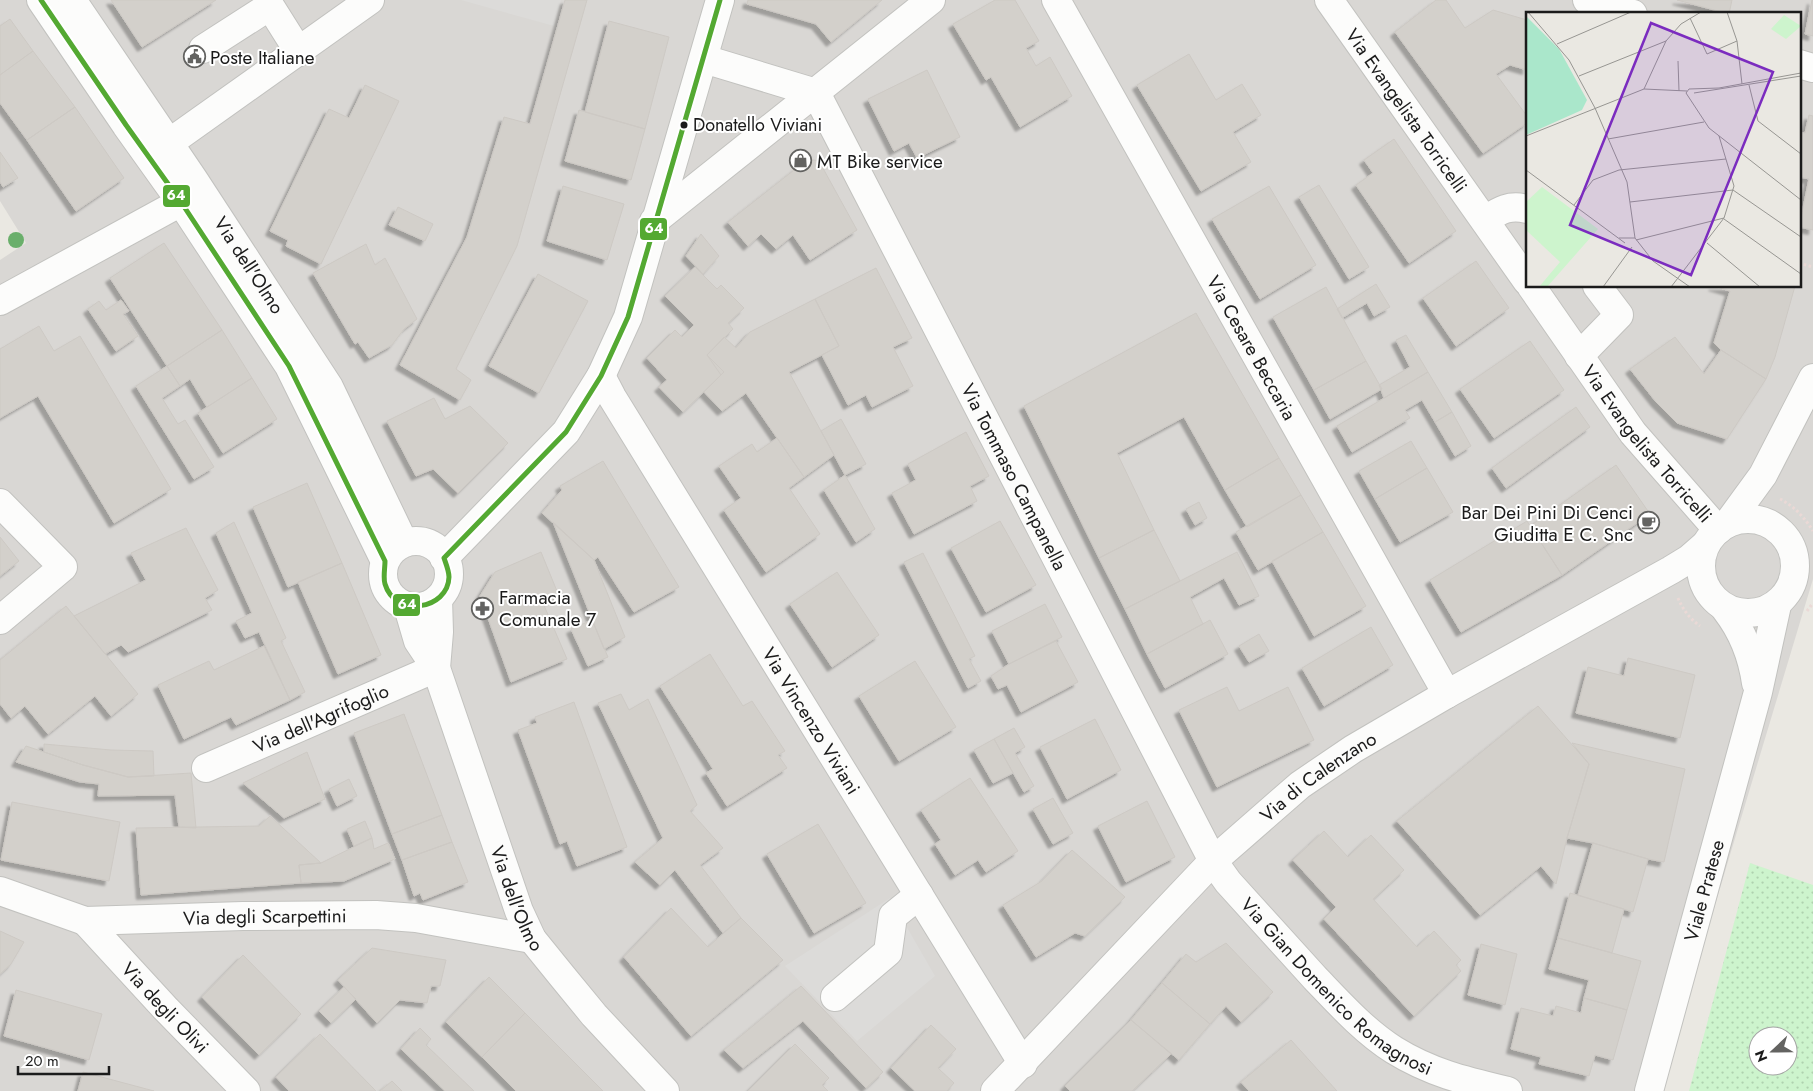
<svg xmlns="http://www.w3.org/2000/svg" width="1813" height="1091" font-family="Jost,sans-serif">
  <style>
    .residential { fill: #d9d7d4; fill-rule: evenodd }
    .park { fill: url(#park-dots); fill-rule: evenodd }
    .parking { fill: #dcdbd9 }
    .building { fill: #d3d0cb; stroke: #cdc9c4; filter: url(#shadow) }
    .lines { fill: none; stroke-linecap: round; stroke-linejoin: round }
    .minor-casing { stroke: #c2c2bf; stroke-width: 30 }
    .path { stroke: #ead9d6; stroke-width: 3; stroke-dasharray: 2.5 2.5; stroke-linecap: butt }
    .minor { stroke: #fcfcfb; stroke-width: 28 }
    .bus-1-casing { stroke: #fff; stroke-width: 9 }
    .bus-1 { stroke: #54a932; stroke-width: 5 }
    .tree { fill: #6aaf6b }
    .bus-dot { fill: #1b1b1b; stroke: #fff; stroke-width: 2 }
    .labels { text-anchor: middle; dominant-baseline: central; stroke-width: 4; stroke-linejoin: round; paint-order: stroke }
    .bus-label { font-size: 18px; fill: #1b1b1b; stroke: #fff; text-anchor: start }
    .poi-label { font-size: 19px; fill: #1b1b1b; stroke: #fff; text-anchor: start }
    .street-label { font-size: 19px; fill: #1b1b1b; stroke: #fff }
    .inset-road { fill: none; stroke: #979692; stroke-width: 1 }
    .view { fill: #7b2cbf; fill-opacity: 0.15; stroke: #7b2cbf; stroke-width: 2.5 }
    .inset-edge { fill: none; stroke: #1b1b1b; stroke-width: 2.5 }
    .line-badge { stroke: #fff; stroke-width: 2 }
    .badge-label { font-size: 14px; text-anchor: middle; font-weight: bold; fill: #fff }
  </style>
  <defs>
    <pattern id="park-dots" width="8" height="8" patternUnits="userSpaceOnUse" patternTransform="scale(1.25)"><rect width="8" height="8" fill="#cdf4cd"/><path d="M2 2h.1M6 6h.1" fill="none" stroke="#afd1af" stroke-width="1.8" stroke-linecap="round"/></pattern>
    <filter id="shadow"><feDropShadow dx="-4.5" dy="4.5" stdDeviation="1" flood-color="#0004"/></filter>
  </defs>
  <rect width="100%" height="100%" fill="#eae8e2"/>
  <path class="residential" d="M0,0H1813V579L1659,1091H0V260L26,243L0,201ZM1527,14H1799V286H1527Z"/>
  <path class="park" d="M1750,863L1813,885V1091H1689ZM1758,1036H1788V1066H1758Z"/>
  <path class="parking" d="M461,0H561L554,26Z
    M890,898L935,976L857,1041L785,966Z"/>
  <path class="building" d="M111,0H216L142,47Z
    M565,0H587L517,246L456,369L471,380L460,400L400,365L467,237L504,117L530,124Z
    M748,0H882L831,42L816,24L747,4Z
    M995,0H1015L1039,41L1026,48L1036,66L1050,57L1072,96L1020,127L991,77L986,80L953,24Z
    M1436,0H1446L1465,28L1493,10L1527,20V70L1510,65L1496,74L1527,116V123L1483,153L1395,32Z
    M1677,0H1732L1729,14Z
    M1812,0H1813V36L1805,34Z
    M10,19L33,51L0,75V26Z
    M609,21L669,37L645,129L585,112Z
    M33,51L75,107L27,140L0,103V75Z
    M1189,54L1216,100L1242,84L1261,115L1233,132L1251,162L1201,191L1137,85Z
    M927,70L960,137L917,158L909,143L894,151L868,99Z
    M365,85L399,101L321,264L286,246L288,240L270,231L329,109L349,118Z
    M75,107L124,178L76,211L27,140Z
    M579,110L645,129L631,180L565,161Z
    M1809,115L1813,116V230L1799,227L1809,179L1799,177V132L1805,133Z
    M1394,139L1456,231L1409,263L1356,185L1373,173L1364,160Z
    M0,152L18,178L3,187L0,182Z
    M808,159L819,161L857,230L810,260L793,235L776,249L761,234L748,246L728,222Z
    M1319,185L1369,267L1349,279L1299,197Z
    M563,186L624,204L607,260L547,241Z
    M1269,186L1316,265L1260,299L1212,219Z
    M398,207L433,224L425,241L389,225Z
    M701,234L719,256L703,274L686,256Z
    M164,243L222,330L167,366L110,278Z
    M366,244L375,265L385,258L417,319L404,329L392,345L369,358L358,342L355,344L313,273Z
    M1476,261L1509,308L1456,346L1423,298Z
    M695,267L717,289L721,285L744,308L728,323L733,329L707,355L724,372L683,412L659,387L667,380L647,358L675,330L682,337L694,325L665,296Z
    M876,268L912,338L893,347L913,386L872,407L866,395L848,405L822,355L839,346L815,299Z
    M538,274L588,301L539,393L489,366Z
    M1376,284L1390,307L1374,316L1367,303L1342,318L1337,309Z
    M1713,286H1795L1775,357L1766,379L1721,350L1714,343L1730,291Z
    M1326,287L1366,361L1314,390L1273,317Z
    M815,299L839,346L789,372L834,455L804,477L746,393L722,411L704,392L721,375L707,355L724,337L736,348L750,332Z
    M121,300L129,311L123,314L138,336L116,351L88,309L99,301L106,310Z
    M1196,313L1279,458L1225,490L1184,417L1117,453L1154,530L1099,558L1024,406Z
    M39,326L54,351L80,336L171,489L114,523L38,396L0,418V349Z
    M222,330L252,378L207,407L190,379L180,386L167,366Z
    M1406,335L1428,372L1384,398L1379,385L1410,367L1396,340Z
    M1675,337L1704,374L1721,350L1766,379L1727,439L1677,423L1656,402L1630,369Z
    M1530,341L1564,390L1494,438L1460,389Z
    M1366,361L1382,389L1330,419L1314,390Z
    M167,366L180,386L162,398L178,424L185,420L214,467L194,479L136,386Z
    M1428,372L1452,412L1435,422L1422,400L1405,410L1410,418L1352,452L1337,426Z
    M252,378L277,419L223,453L198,413Z
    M434,398L445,419L470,406L508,443L458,493L433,469L416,476L387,421Z
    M1576,407L1590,427L1506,488L1492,468Z
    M1452,412L1471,446L1455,456L1435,422Z
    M841,419L866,464L845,475L821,431Z
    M966,432L989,476L970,486L977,501L914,534L892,493L916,480L908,464Z
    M777,438L804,477L789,488L820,534L766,572L724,510L741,498L719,466L752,444L757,452Z
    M1411,441L1427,468L1375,499L1359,471Z
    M1279,458L1301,495L1247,527L1225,490Z
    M603,461L679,587L634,612L598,557L594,560L542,513L562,490L560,486Z
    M1616,465L1650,514L1562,575L1530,526Z
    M1427,468L1453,512L1400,542L1375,499Z
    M845,475L875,529L856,542L824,490Z
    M307,483L342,563L288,587L253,507Z
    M1301,495L1323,532L1258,570L1236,532Z
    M1199,502L1207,518L1195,525L1186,509Z
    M1000,521L1036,585L986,612L951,548Z
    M1527,521L1562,575L1461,632L1430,580Z
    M234,522L286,638L281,641L305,692L290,700L259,632L245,638L236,621L252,613L216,533Z
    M553,522L594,560L625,637L604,649Z
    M186,528L218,590L205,598L212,610L128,652L121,645L105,654L74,616L146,580L131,553Z
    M1154,530L1180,581L1125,609L1099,558Z
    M1323,532L1366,606L1314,636L1272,561Z
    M0,537L19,561L0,576Z
    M541,552L559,596L543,603L567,659L511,682L480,596L495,572Z
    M1237,552L1259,596L1239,605L1224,578L1190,597L1203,624L1147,654L1125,609Z
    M923,553L975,656L969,659L981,681L968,688L904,562Z
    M342,563L381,655L338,674L298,582Z
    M837,572L879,635L832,667L790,604Z
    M1045,604L1062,637L1009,664L992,631Z
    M66,606L138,694L111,716L95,696L48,734L25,706L11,718L0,704V660Z
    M592,620L608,657L588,666L571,629Z
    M1210,620L1228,654L1165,688L1147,654Z
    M1371,627L1393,665L1324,706L1302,668Z
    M1259,634L1269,651L1249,662L1239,646Z
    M1056,641L1078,682L1021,712L1007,685L998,689L991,676L1009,664Z
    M264,646L290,700L236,725L231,717L184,739L158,685L209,661L214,670Z
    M710,654L743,706L752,701L785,751L778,755L787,768L727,806L706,773L713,769L660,686Z
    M1628,658L1695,675L1680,738L1576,713L1588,667L1624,676Z
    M915,661L956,727L899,761L859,696Z
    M1227,687L1239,711L1288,687L1314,740L1217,787L1179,710Z
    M621,694L629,710L648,699L697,805L690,811L723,848L700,865L741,918L723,933L675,870L660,885L635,862L663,838L598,703Z
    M574,702L627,847L577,866L567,841L560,844L518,730L537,723L535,717Z
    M1538,706L1589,764L1567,838L1556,884L1541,866L1480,915L1397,821Z
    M404,714L442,815L392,834L354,733Z
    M1095,719L1121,770L1067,799L1040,747Z
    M1014,728L1025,747L1015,753L1034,786L1024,792L994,739Z
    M994,739L1013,773L993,783L974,750Z
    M1572,743L1685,769L1664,862L1648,859L1593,843L1567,838L1589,764Z
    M44,744L111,750L153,751L154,776L128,777L83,765L44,752Z
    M26,746L83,765L128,777L191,773L196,828L179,827L175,795L98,796L99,784L80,782L16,762Z
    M307,752L325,799L284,818L243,783Z
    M970,778L1018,851L986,872L978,860L955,875L935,844L941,840L921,810Z
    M349,779L357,796L337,806L329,789Z
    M1053,798L1073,833L1053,844L1033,809Z
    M1147,801L1175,857L1126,882L1098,826Z
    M12,802L120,822L109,881L1,860Z
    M442,815L452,842L402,860L392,834Z
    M270,816L321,863L299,865L301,883L141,895L136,828L259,826Z
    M365,821L372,838L354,846L347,829Z
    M818,824L866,903L814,933L767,854Z
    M1324,831L1348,857L1371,835L1404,870L1373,899L1417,947L1434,931L1461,960L1456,965L1461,971L1414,1016L1324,919L1336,907L1293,860Z
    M372,838L374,849L388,843L395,859L344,881L301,883L299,865L321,863Z
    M452,842L468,882L423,900L420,893L414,896L402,860Z
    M1593,843L1648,859L1633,912L1578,895Z
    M1072,850L1125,897L1085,936L1075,933L1036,957L1003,905L1042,881Z
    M1570,893L1624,909L1612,953L1558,938Z
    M671,908L708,947L741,918L783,960L691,1036L624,957Z
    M0,931L24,942L11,964L0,974Z
    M1558,938L1641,961L1627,1010L1584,998L1589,980L1549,969Z
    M1226,943L1273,992L1241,1022L1226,1006L1210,1024L1162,983L1186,954L1196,962Z
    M1481,944L1517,954L1505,1005L1468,995Z
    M372,948L446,960L440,986H431L427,1003L400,1000L377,1023L338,980Z
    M243,955L301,1014L259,1055L202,997Z
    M489,977L525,1013L482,1057L446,1022Z
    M1162,983L1210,1024L1179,1060L1131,1020Z
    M801,986L883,1072L866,1088L803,1021L743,1068L724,1050Z
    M344,987L356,999L331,1023L319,1011Z
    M16,990L102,1014L89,1060L4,1036Z
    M1584,998L1627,1010L1613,1060L1595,1055L1589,1076L1539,1064L1541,1057L1511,1049L1521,1008L1553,1016L1556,1006L1581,1013Z
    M525,1013L603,1091H516L482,1057Z
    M1131,1020L1171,1054L1132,1091H1070L1065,1086Z
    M931,1025L956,1049L938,1068L954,1083L947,1091H915L891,1068Z
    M420,1028L431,1039L426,1045L474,1091H445L401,1049Z
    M320,1034L376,1091H289L276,1077Z
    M1291,1040L1337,1091H1249L1241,1082Z
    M795,1044L829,1078L822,1085L828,1091H748Z
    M83,1072L154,1091H78Z
    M392,1081L402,1091H380Z"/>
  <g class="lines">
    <defs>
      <g id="minor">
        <path d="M41,0L126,125L181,202L289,366L385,561"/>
        <path id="s1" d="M72,0L194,180L329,387L404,543"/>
        <path id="s2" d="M1056,0L1447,694"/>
        <path id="s3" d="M1329,0L1527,281"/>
        <path d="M1587,0L1633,14"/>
        <path d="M203,49L270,6L299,52"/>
        <path d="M704,59L816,93"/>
        <path d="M1799,64L1813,68"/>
        <path id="s4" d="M816,93L1213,861L1228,882C1257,914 1286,946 1315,978C1339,1003 1364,1031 1394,1050C1431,1073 1466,1081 1508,1091"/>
        <path d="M169,143L370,0"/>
        <path d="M1485,220C1499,211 1509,204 1527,209"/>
        <path d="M654,221L931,0"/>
        <path id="s5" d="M1531,286L1633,433L1718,530"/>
        <path d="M0,301L181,202"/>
        <path d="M1579,356L1619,315L1597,286"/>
        <path id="s6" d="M601,376L612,397L1023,1064"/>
        <path d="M0,503L63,567L0,620"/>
        <circle cx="1748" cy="566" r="47"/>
        <path d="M1728,523L1763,475L1813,378"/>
        <circle cx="416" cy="574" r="33"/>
        <path d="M444,558L566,432L601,376L628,317L720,0"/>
        <path id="s7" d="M408,607L418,641L436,668L519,911L532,939L562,976L594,1015L665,1091"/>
        <path d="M1726,610C1743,632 1752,655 1756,683"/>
        <path d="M436,668L439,632L438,599"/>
        <path id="s8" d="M206,768L436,668"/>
        <path id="s9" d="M0,891L85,921L243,916L376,915L416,918L532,939"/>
        <path id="s10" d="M85,921L165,1008L246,1091"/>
        <path d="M835,997L888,952L893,916L919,895"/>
        <path id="s11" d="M995,1091L1213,861L1300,785L1353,749L1447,694L1671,570L1689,559L1705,545"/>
        <path id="s12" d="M1649,1091L1758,692L1777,605"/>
      </g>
    </defs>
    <use href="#minor" class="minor-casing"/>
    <path class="path" d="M1799,263L1813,267
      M1780,499C1794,506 1805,518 1813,531
      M1678,598C1683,610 1690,619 1700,626
      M1807,611L1813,603"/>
    <use href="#minor" class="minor"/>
    <defs>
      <path id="bus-1" d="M41,0L126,125L181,202L289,366L385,561C385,568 383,578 385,584C395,618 448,610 449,577C449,571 446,564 444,558L566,432L601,376L628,317L720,0"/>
    </defs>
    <use href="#bus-1" class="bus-1-casing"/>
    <use href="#bus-1" class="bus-1"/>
  </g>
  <circle class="tree" cx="16" cy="240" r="8"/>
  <defs>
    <symbol id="civic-ring" viewBox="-11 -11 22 22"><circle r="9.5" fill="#fff" stroke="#636361" stroke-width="1.5"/><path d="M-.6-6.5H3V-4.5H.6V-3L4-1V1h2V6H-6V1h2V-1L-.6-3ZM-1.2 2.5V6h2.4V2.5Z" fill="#636361"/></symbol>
    <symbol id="shop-ring" viewBox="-11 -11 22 22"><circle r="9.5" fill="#fff" stroke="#636361" stroke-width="1.5"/><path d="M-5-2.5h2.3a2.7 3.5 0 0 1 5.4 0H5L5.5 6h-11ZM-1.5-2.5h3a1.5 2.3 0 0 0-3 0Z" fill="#636361"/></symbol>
    <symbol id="cafe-ring" viewBox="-11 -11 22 22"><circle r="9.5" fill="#fff" stroke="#636361" stroke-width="1.5"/><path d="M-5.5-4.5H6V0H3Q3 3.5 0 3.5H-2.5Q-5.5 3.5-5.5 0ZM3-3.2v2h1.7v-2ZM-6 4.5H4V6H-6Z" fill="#636361"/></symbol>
    <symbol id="pharmacy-ring" viewBox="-11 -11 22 22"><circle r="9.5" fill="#fff" stroke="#636361" stroke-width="1.5"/><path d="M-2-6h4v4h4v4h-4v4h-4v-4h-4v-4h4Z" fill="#636361"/></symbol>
  </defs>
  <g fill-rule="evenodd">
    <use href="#civic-ring" x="182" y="44" width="25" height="25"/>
    <use href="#shop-ring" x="788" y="148" width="25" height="25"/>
    <use href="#cafe-ring" x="1636" y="510" width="25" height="25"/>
    <use href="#pharmacy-ring" x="470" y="596" width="25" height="25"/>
  </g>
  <circle class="bus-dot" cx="684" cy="125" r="4.5"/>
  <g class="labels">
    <g class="bus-label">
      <text x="693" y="125">Donatello Viviani</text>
    </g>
    <g class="poi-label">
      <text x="210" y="57">Poste Italiane</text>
      <text x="817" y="161">MT Bike service</text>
      <text x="1633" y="512" text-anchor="end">Bar Dei Pini Di Cenci<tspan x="1633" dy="22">Giuditta E C. Snc</tspan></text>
      <text x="499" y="597">Farmacia<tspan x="499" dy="22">Comunale 7</tspan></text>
    </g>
    <g class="street-label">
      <text stroke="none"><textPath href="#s3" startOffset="135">Via Evangelista Torricelli</textPath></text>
      <text stroke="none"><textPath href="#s1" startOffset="319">Via dell'Olmo</textPath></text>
      <text stroke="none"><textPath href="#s2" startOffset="399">Via Cesare Beccaria</textPath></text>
      <text stroke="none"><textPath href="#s5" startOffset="196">Via Evangelista Torricelli</textPath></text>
      <text stroke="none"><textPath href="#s4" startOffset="432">Via Tommaso Campanella</textPath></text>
      <text stroke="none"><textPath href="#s8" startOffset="125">Via dell'Agrifoglio</textPath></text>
      <text stroke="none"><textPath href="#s6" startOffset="404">Via Vincenzo Viviani</textPath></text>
      <text stroke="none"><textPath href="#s11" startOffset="452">Via di Calenzano</textPath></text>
      <text stroke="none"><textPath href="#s12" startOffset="208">Viale Pratese</textPath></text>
      <text stroke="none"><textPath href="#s7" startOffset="312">Via dell'Olmo</textPath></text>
      <text stroke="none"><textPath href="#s9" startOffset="270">Via degli Scarpettini</textPath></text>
      <text stroke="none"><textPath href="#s4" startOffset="1042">Via Gian Domenico Romagnosi</textPath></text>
      <text stroke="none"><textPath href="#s10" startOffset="118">Via degli Olivi</textPath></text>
    </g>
  </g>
  <g transform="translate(1526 12)">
    <rect width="275" height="275" fill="#eae8e2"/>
    <path d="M258,3L275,14L260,27L245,17ZM16,175L72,217L21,275H13L34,250L0,218V190Z" fill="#cdf4cd"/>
    <path d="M1,5L33,37L61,88L56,98L0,123Z" fill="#aae7cb"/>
    <path class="inset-road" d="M2,0L43,48L69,96L101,170L109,226M201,0L211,29L216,72M164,6L181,42L211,29M31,32L105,0M152,49L153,79M275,61L193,76L163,77L160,81L183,116L275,188M53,64L140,29M223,73L232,109L275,142M118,77L140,29L155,12L175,0M168,81L275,64M0,124L118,77L161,79M82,127L178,110M0,158L99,231M104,190L207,178L275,225M48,193L67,168L93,158L200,147M198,207L275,262M93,226H109L127,249L164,275M110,228L198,206M181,231L234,275M77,275L106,235M145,275L198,206L208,174L193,124"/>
    <path class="view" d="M125,11L247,60L165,263L44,213Z"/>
    <rect width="275" height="275" class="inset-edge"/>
  </g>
  <g class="line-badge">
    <rect x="162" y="184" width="29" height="24" rx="5" fill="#54a932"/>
    <rect x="639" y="217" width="29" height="24" rx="5" fill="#54a932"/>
    <rect x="392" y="593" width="29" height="24" rx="5" fill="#54a932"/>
  </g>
  <g class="badge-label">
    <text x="176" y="200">64</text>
    <text x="654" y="233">64</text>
    <text x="407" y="609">64</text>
  </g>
  <g transform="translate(1773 1051) rotate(248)"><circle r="24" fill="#ffffff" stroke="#a4a4a4"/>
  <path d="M0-4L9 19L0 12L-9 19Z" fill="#636361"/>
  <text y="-8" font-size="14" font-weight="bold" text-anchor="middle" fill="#1b1b1b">N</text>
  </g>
  <path d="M18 1066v8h91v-8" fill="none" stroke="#1b1b1b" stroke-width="2.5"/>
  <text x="25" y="1066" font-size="15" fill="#1b1b1b" stroke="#ffffff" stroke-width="4" paint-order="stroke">20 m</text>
</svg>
